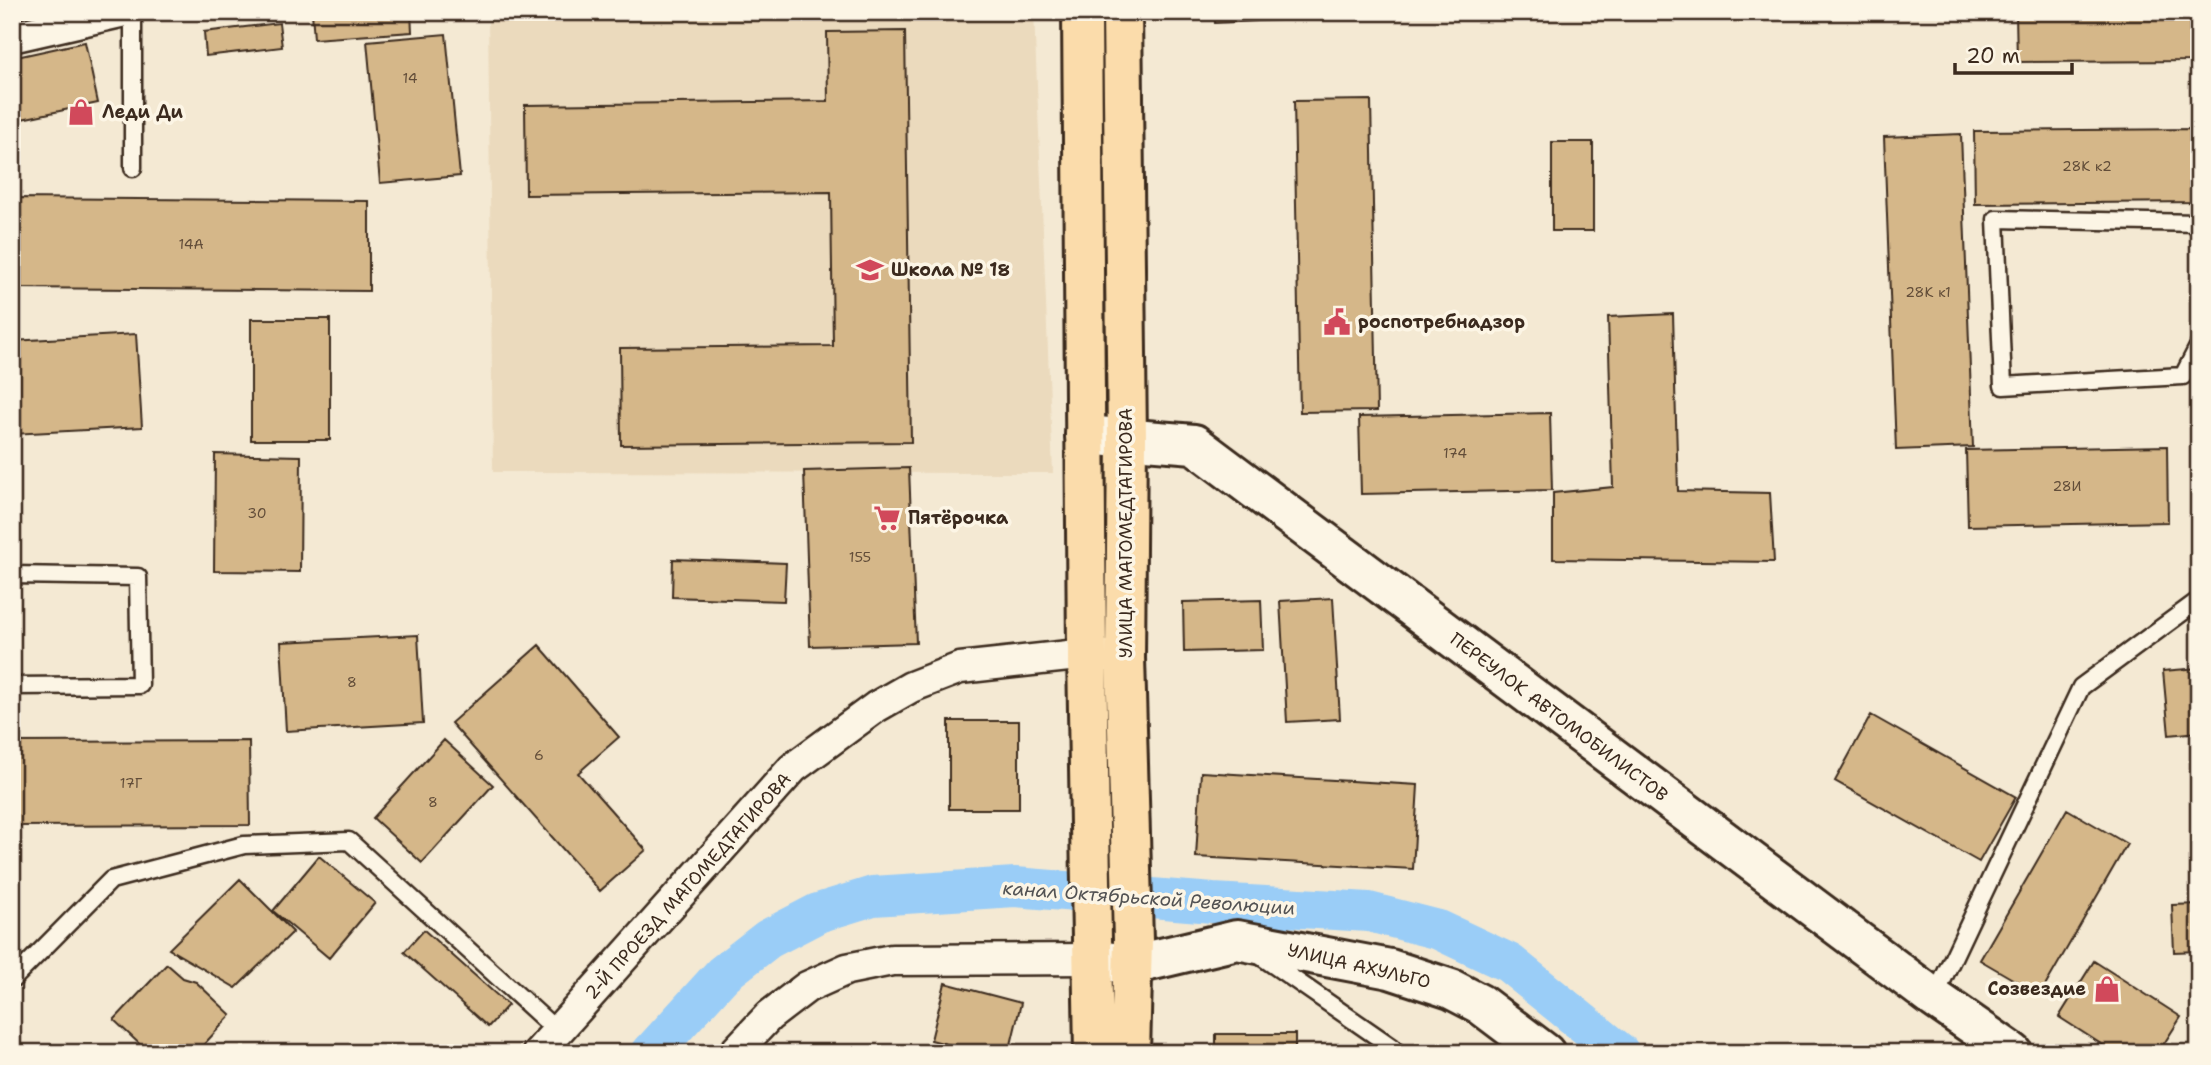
<svg xmlns="http://www.w3.org/2000/svg" width="2211" height="1065" font-family="'Shantell Sans',sans-serif">
  <style>
    .built { fill: #ebdabd }
    .lines { fill: none; stroke-linecap: round; stroke-linejoin: round }
    .canal { stroke: #9acdf7; stroke-width: 40 }
    .building { fill: #d5b789; stroke: #3b2a1e; stroke-width: 2 }
    .service-casing { stroke: #3b2a1e; stroke-width: 21 }
    .minor-casing { stroke: #3b2a1e; stroke-width: 35 }
    .secondary-casing { stroke: #3b2a1e; stroke-width: 44 }
    .primary-casing { stroke: #3b2a1e; stroke-width: 44 }
    .service { stroke: #fcf5e5; stroke-width: 16 }
    .minor { stroke: #fcf5e5; stroke-width: 30 }
    .secondary { stroke: #fcf5e5; stroke-width: 38 }
    .primary { stroke: #fbdcab; stroke-width: 38 }
    .labels { text-anchor: middle; dominant-baseline: central; stroke-width: 7; stroke-linejoin: round; paint-order: stroke }
    .number-label { font-size: 14px; fill: #624d39 }
    .poi-label { font-size: 18px; font-weight: bold; fill: #3b2a1e; stroke: #fcf5e5; text-anchor: start }
    .street-label { font-size: 18px; fill: #3b2a1e; stroke: #fcf5e5 }
    .water-label { font-size: 19px; font-style: italic; fill: #535354; stroke: #fcf5e5 }
  </style>
  <rect width="100%" height="100%" fill="#f4e9d3"/>
  <filter id="ink" filterUnits="userSpaceOnUse"><feTurbulence type="fractalNoise" baseFrequency=".0143" numOctaves="2"/><feDisplacementMap in="SourceGraphic" scale="14" xChannelSelector="R" yChannelSelector="G"/><feConvolveMatrix kernelMatrix="1 2 1 2 8 2 1 2 1" color-interpolation-filters="sRGB"/></filter>
  <g filter="url(#ink)">
    <path class="built" d="M488,12H1034L1053,473L493,472Z"/>
    <g class="lines">
      <path class="canal" d="M651,1053L723,974L768,939L818,913L873,896L1015,887L1213,903L1369,912L1439,930L1509,963L1620,1053"/>
    </g>
    <path class="building" d="M312,12H411L412,32L314,39Z
      M1214,12H1279L1280,20L1215,23Z
      M2016,12H2199V61L2017,62Z
      M279,23L282,47L206,56L204,32Z
      M905,31L911,442L621,445L620,348L833,346L831,192L526,195L525,105L828,101L827,32Z
      M446,34L460,176L380,183L367,41Z
      M85,42L98,103L12,121V58Z
      M1371,100L1377,411L1300,412L1294,101Z
      M2199,129V202L1975,204L1974,131Z
      M1961,134L1973,447L1896,450L1884,137Z
      M1552,142H1593V231H1552Z
      M12,198L369,201V291L12,288Z
      M1673,314L1678,491L1770,493L1774,562L1553,559V493L1613,487L1608,317Z
      M251,319H330V440H251Z
      M136,334L142,427L12,434V341Z
      M1550,413L1552,490L1361,494L1359,417Z
      M2167,446L2168,522L1968,526L1966,450Z
      M215,454L301,456L300,572L214,571Z
      M909,468L916,643L810,646L804,471Z
      M673,559L786,563L784,601L672,597Z
      M1333,598L1340,719L1287,722L1280,601Z
      M1261,600L1263,650L1184,652L1183,602Z
      M418,635L423,723L286,731L281,642Z
      M539,645L619,737L578,773L646,850L600,891L451,723Z
      M2199,668V732L2169,735L2163,671Z
      M1871,715L2016,797L1979,862L1835,781Z
      M949,721H1019V809H949Z
      M444,740L493,785L422,863L373,818Z
      M249,741L250,825L12,826V742Z
      M1201,772L1418,785L1413,869L1196,857Z
      M2067,809L2127,844L2040,995L1980,960Z
      M319,856L375,903L329,958L273,911Z
      M240,879L293,932L236,988L169,949Z
      M2199,904V951L2174,952L2172,905Z
      M424,930L508,1005L488,1027L404,952Z
      M2094,961L2181,1017L2158,1053H2115L2059,1017Z
      M167,964L183,978L196,982L231,1015L196,1053H149L114,1020Z
      M945,983L1021,1003L1009,1053H982L931,1040Z
      M1216,1034H1295V1053H1216Z"/>
    <g class="lines">
      <defs>
        <path id="service" d="M133,12V168
          M2199,223L1996,219L2003,386L2183,376L2199,345
          M12,575L138,577L140,685L12,686
          M1259,955L1392,1047L1398,1053
          M12,980L111,880L244,845L349,841L557,1031
          M1934,998L2081,687L2199,600"/>
        <path id="minor" d="M12,37L121,12
          M538,1053L793,768L876,707L911,687L960,668L1087,654L1107,656
          M734,1053L769,1016L807,987L847,969L892,960L1093,959"/>
        <path id="secondary" d="M1085,435L1194,444L1934,998L2013,1053
          M1093,959L1132,965L1237,940L1390,969L1451,989L1480,1004L1545,1053"/>
        <path id="primary" d="M1082,12L1087,654L1094,1053
          M1122,12L1127,439L1125,658L1133,940L1130,1053"/>
      </defs>
      <use href="#service" class="service-casing"/>
      <use href="#minor" class="minor-casing"/>
      <use href="#secondary" class="secondary-casing"/>
      <use href="#primary" class="primary-casing"/>
      <use href="#service" class="service"/>
      <use href="#minor" class="minor"/>
      <use href="#secondary" class="secondary"/>
      <use href="#primary" class="primary"/>
    </g>
  </g>
  <defs>
    <symbol id="shop-bare" viewBox="-9 -9 18 18"><path d="M-5-2.5h2.3a2.7 3.5 0 0 1 5.4 0H5L5.5 6h-11ZM-1.5-2.5h3a1.5 2.3 0 0 0-3 0Z" fill="#d1495b" stroke="#fcf5e5" stroke-width="2.5" paint-order="stroke"/></symbol>
    <symbol id="school-bare" viewBox="-9 -9 18 18"><path d="M0-5L7-2L0 1L-7-2ZM-4 1L0 2.5L4 1V4Q0 6-4 4Z" fill="#d1495b" stroke="#fcf5e5" stroke-width="2.5" paint-order="stroke"/></symbol>
    <symbol id="civic-bare" viewBox="-9 -9 18 18"><path d="M-.6-6.5H3V-4.5H.6V-3L4-1V1h2V6H-6V1h2V-1L-.6-3ZM-1.2 2.5V6h2.4V2.5Z" fill="#d1495b" stroke="#fcf5e5" stroke-width="2.5" paint-order="stroke"/></symbol>
    <symbol id="supermarket-bare" viewBox="-9 -9 18 18"><path d="M-6-5.5h2.5l.6 2H6L4.5 2H-2.5L-4.4-4H-6ZM-1.5 3.2a1.3 1.3 0 1 0 .1 0ZM3 3.2a1.3 1.3 0 1 0 .1 0Z" fill="#d1495b" stroke="#fcf5e5" stroke-width="2.5" paint-order="stroke"/></symbol>
  </defs>
  <g fill-rule="evenodd">
    <use href="#shop-bare" x="62" y="93" width="38" height="38"/>
    <use href="#school-bare" x="851" y="251" width="38" height="38"/>
    <use href="#civic-bare" x="1318" y="303" width="38" height="38"/>
    <use href="#supermarket-bare" x="868" y="499" width="38" height="38"/>
    <use href="#shop-bare" x="2088" y="970" width="38" height="38"/>
  </g>
  <g class="labels">
    <g class="number-label">
      <text x="410" y="78">14</text>
      <text x="2087" y="166">28К к2</text>
      <text x="191" y="244">14А</text>
      <text x="1928" y="292">28К к1</text>
      <text x="1455" y="453">174</text>
      <text x="2067" y="486">28И</text>
      <text x="257" y="513">30</text>
      <text x="860" y="557">155</text>
      <text x="352" y="682">8</text>
      <text x="539" y="755">6</text>
      <text x="131" y="783">17Г</text>
      <text x="433" y="802">8</text>
    </g>
    <g class="poi-label">
      <text x="102" y="112">Леди Ди</text>
      <text x="891" y="270">Школа № 18</text>
      <text x="1358" y="322">роспотребнадзор</text>
      <text x="908" y="518">Пятёрочка</text>
      <text x="2086" y="989" text-anchor="end">Созвездие</text>
    </g>
    <g class="street-label">
      <text transform="translate(1126 533) rotate(-90)">УЛИЦА МАГОМЕДТАГИРОВА</text>
      <text transform="translate(1559 717) rotate(37)">ПЕРЕУЛОК АВТОМОБИЛИСТОВ</text>
      <text transform="translate(688 886) rotate(-48)">2-Й ПРОЕЗД МАГОМЕДТАГИРОВА</text>
      <text transform="translate(1359 966) rotate(13)">УЛИЦА АХУЛЬГО</text>
    </g>
    <g class="water-label">
      <text transform="translate(1149 898) rotate(4)">канал Октябрьской Революции</text>
    </g>
  </g>
  <rect width="2211" height="1065" fill="none" stroke="#fcf5e5" stroke-width="42"/>
  <rect x="21" y="21" width="2169" height="1023" fill="none" stroke="#3b2a1e" stroke-width="2.5" filter="url(#ink)"/>
  <path d="M1955 63v10h117v-10" fill="none" stroke="#3b2a1e" stroke-width="3.5"/>
  <text x="1966" y="63" font-size="21" fill="#3b2a1e" stroke="#fcf5e5" stroke-width="5" paint-order="stroke">20 m</text>
</svg>
